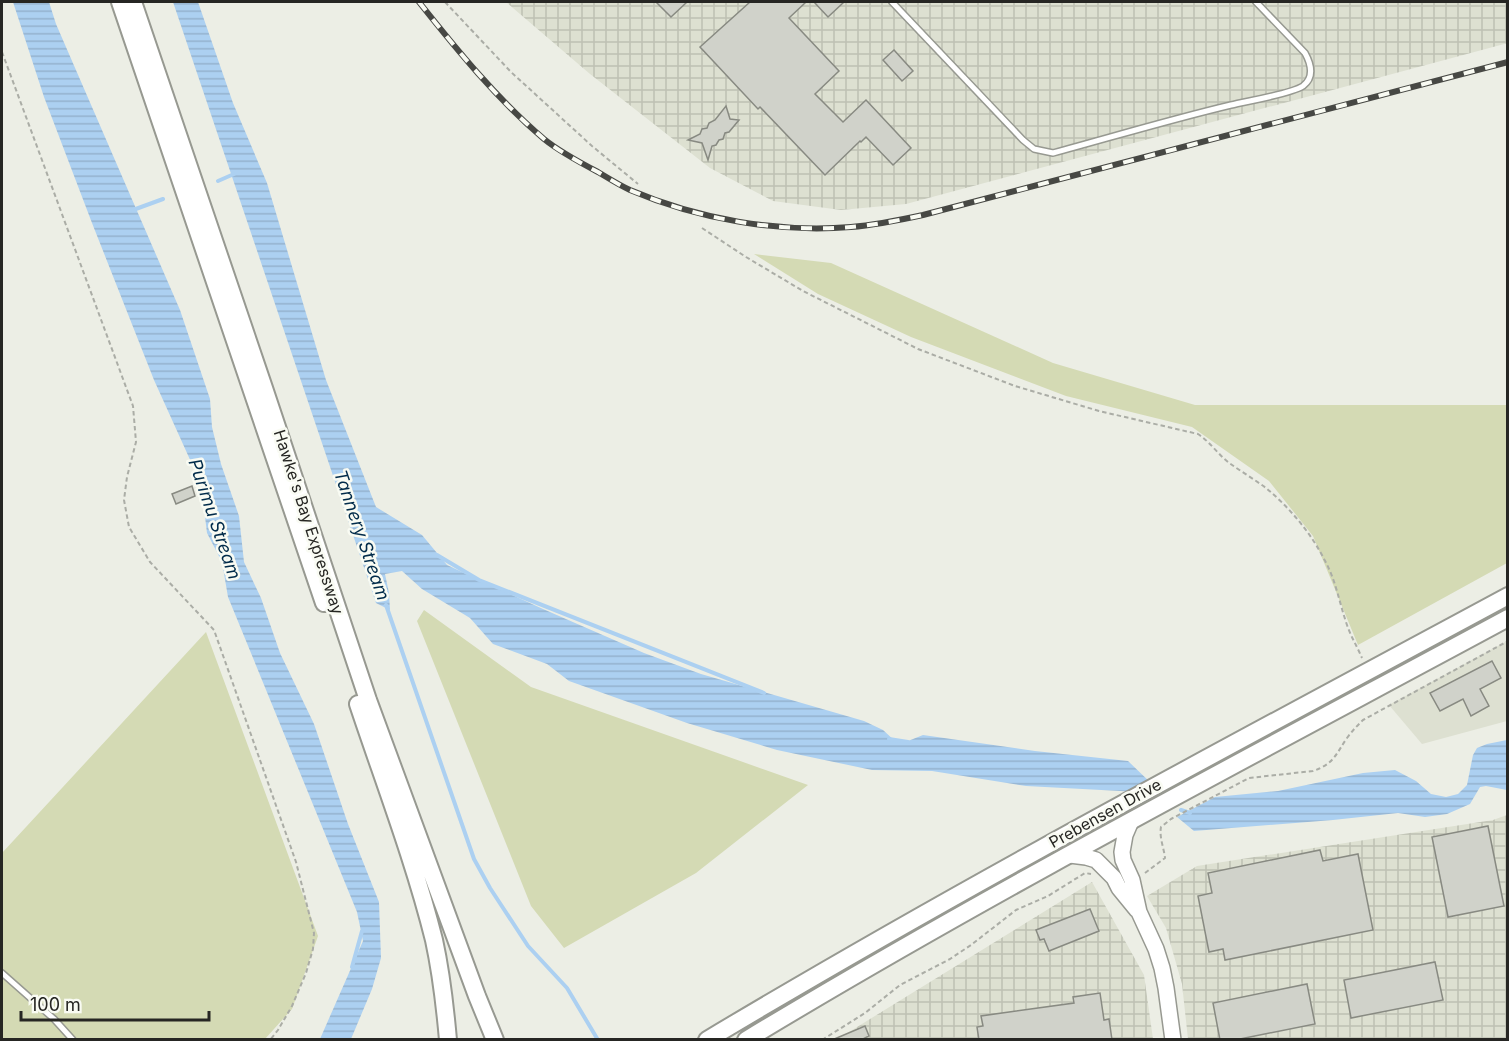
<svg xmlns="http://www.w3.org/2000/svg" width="1509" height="1041" font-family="Inter,sans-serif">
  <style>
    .built { fill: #dde0d1 }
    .industrial { fill: url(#industrial-grid) }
    .grass { fill: #d4dab4 }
    .water { fill: url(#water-rules) }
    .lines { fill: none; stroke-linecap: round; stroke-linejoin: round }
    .stream { stroke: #acd0f1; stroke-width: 4 }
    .building { fill: #d0d2ca; stroke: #888a82; stroke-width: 1.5 }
    .service-casing { stroke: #979991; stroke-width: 8 }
    .secondary-casing { stroke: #979991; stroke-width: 18 }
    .primary-casing { stroke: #979991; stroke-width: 20 }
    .trunk-casing { stroke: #979991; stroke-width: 20 }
    .path { stroke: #abada6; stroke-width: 2; stroke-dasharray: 4.5 3; stroke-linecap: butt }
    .service { stroke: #fff; stroke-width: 5 }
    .secondary { stroke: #fff; stroke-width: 15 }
    .primary { stroke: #fff; stroke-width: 16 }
    .trunk { stroke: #fff; stroke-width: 16 }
    .rail-casing { stroke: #474844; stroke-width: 6 }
    .rail { stroke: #f9fbf3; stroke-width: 4; stroke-dasharray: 11; stroke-linecap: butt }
    .labels { text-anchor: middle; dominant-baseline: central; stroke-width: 5; stroke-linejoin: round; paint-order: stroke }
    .street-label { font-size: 16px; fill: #262623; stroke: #f9fbf3 }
    .water-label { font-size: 18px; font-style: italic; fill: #012b4a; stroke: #f9fbf3 }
  </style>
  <defs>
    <pattern id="industrial-grid" width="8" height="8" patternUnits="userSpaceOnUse" patternTransform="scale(1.5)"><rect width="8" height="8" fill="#dde0d1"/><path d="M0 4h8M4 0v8" fill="none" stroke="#bec0b3"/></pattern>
    <pattern id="water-rules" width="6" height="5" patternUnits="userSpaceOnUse" patternTransform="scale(1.5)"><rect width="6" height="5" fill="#acd0f1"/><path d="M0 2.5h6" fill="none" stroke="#94b2ce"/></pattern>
  </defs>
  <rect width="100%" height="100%" fill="#eceee5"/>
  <path class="built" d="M1507,641V721L1422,744L1389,705Z"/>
  <path class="industrial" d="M506,2H1507L1508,43L906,204L841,210L773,201L710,168L590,74Z
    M1507,815V1039H1188L1182,984L1166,928L1147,896L1197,866L1493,820Z
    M1092,882L1144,975L1153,1039L836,1040Z"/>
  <path class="grass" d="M754,254L831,263L1053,363L1195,405H1507V563L1358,645L1313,536L1269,481L1192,427L1066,396L911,337L818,294Z
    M424,610L531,687L808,785L696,873L564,948L531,906L417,621Z
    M206,632L318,936L292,1009L265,1039H2V853Z"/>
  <path class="water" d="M13,2H49L56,24L180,310L210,399L212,427L221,464L239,516L244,562L261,598L280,653L314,724L348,824L379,902L381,958L372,989L351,1039H320L363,941L357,912L228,597L222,562L207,533L201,484L154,380L92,223L44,97Z
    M173,2H198L233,103L267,183L326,380L376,507L422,535L447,565L543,609L644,653L701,674L864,721L883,730L896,742L908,741L923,735L1035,751L1128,761L1152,784L1139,792L1026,786L932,771L872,770L777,750L687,723L569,681L547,664L493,644L470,618L422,589L402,571L385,574L389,593L390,610L376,603Z
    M1507,740V790L1486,786L1480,787L1470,804L1447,814L1425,817L1398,813L1333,820L1194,831L1177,817L1215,797L1278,791L1363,773L1395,770L1416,781L1431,794L1446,797L1458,794L1467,785L1473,755L1477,748L1487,744Z"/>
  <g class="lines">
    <path class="stream" d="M218,181L234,174
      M133,210L163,199
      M437,555L479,580L764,693
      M386,605L474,859L490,888L528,946L567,988L598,1040
      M889,739L908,742
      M1181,810L1190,813
      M352,967L362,931"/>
  </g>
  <path class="building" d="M656,2H687L671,17Z
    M750,2H806L789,18L839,71L815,94L843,122L866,100L911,148L893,165L866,137L861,142L860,141L825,175L760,107L758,109L700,47Z
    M814,2H844L828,17Z
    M894,50L913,71L902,81L883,60Z
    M726,106L730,119L739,120L729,132L725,133L723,139L719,140L716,145L712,146L708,160L702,143L688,140L700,134L702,129L707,128L709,123L715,120Z
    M192,486L195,496L176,504L172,494Z
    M1492,661L1501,678L1480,689L1489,706L1471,716L1463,699L1440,711L1430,693Z
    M1488,826L1504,906L1448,917L1432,837Z
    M1320,850L1323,861L1358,854L1373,930L1225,960L1223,949L1209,952L1198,896L1212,893L1208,873Z
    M1090,909L1099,931L1049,951L1044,939L1040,940L1036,930Z
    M1435,962L1443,1000L1351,1018L1344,980Z
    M1307,984L1315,1024L1235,1040H1220L1213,1003Z
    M1100,993L1104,1020L1109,1019L1112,1040H979L977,1027L983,1026L981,1016L1074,1003L1073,997Z
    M865,1026L869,1036L861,1040H832Z"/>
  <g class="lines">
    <defs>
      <path id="service" d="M892,2L1023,140L1034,149L1053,153C1112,137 1172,119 1231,105C1247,101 1291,94 1303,86C1315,77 1311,64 1305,53L1256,2
        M2,973L54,1019L73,1040"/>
      <path id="secondary" d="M1131,821L1125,835L1122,852L1123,860L1132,880L1139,912L1156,949L1162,968L1166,988L1173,1040
        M1070,855L1086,857L1096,860L1114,878L1119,888L1137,910"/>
      <path id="primary" d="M707,1040C969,883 1239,741 1508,596
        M746,1040C994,890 1252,756 1508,618"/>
      <path id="trunk" d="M120,2L324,603
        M133,2L264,388L368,700L477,996L495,1040
        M358,704C384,782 414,860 434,940C441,972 445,1006 448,1040"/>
    </defs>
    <use href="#service" class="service-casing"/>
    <use href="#secondary" class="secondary-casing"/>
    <use href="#primary" class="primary-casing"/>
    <use href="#trunk" class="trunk-casing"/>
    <path class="path" d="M445,2L511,72L592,146L638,184
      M2,52L133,406L136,442L127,477L124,500L129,527L150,562L214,630L296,862L314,933L313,949L306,973L292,1006L278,1030L270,1040
      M702,228L746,257L803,291L918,349L1015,386L1099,411L1198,434C1210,442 1217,453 1228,462C1240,471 1254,479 1266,488C1289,507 1311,533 1324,559C1336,580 1339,602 1347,625C1351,637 1357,646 1362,658
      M1145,873L1165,858C1164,848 1159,837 1161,827L1171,819L1249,778L1313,771C1334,764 1336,754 1347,738C1352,731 1357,726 1363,720L1508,641
      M822,1040L865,1013L900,985L950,959L971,945L1016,910L1048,896L1085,873L1091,874"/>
    <use href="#service" class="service"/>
    <use href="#secondary" class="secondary"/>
    <use href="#primary" class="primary"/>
    <use href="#trunk" class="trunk"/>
    <defs>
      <path id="rail" d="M419,2C457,50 497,99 544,139C560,152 579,162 598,172C608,178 619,185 630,190C698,219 777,233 851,227C876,225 900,220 923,215L1508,62"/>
    </defs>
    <use href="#rail" class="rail-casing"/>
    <use href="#rail" class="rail"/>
  </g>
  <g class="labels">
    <g class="street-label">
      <text transform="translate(309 522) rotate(72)">Hawke's Bay Expressway</text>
      <text transform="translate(1105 813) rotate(-29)">Prebensen Drive</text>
    </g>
    <g class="water-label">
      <text transform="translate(215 519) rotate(71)">Purimu Stream</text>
      <text transform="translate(362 535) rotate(71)">Tannery Stream</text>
    </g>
  </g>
  <rect width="1509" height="1041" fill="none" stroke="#262623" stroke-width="6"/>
  <path d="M21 1011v9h188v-9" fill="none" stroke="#262623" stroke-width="3"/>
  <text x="30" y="1011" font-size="18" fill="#262623" stroke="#f9fbf3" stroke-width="4.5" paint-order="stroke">100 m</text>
</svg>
